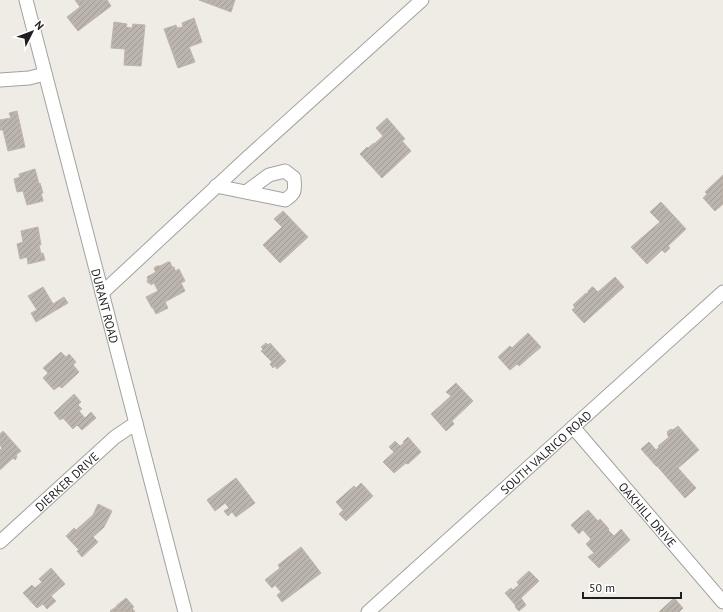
<svg xmlns="http://www.w3.org/2000/svg" width="723" height="612" font-family="'PT Sans',sans-serif">
  <style>
    .building { fill: url(#building-hatch); stroke: #bfb5a9 }
    .lines { fill: none; stroke-linecap: round; stroke-linejoin: round }
    .minor-casing { stroke: #a2a2a2; stroke-width: 15 }
    .minor { stroke: #fff; stroke-width: 13 }
    .labels { text-anchor: middle; dominant-baseline: central; stroke-width: 3; stroke-linejoin: round; paint-order: stroke }
    .street-label { font-size: 12px; fill: #1e1e1e; stroke: #fff }
  </style>
  <defs>
    <pattern id="building-hatch" width="6" height="6" patternUnits="userSpaceOnUse"><rect width="6" height="6" fill="#bbb5ae"/><path d="M-1 1l2-2M0 6l6-6M5 7l2-2" fill="none" stroke="#a09b95"/></pattern>
  </defs>
  <rect width="100%" height="100%" fill="#eeece5"/>
  <path class="building" d="M75,0H107L111,6L78,31L67,17L80,7Z
    M199,0H235L231,12Z
    M194,18L202,42L189,47L195,62L178,68L164,29L176,25L177,28L183,27L182,23Z
    M114,22L127,24L126,27L132,28L133,24L145,25L141,66L124,65L125,49L111,48Z
    M17,111L25,147L8,151L3,130H0V120L11,118L9,113Z
    M387,118L405,139L402,141L411,151L382,178L360,154L367,147L368,148L374,143V144L383,136L376,128Z
    M35,169L39,184L40,183L43,193H41L43,201L27,205L23,191L17,192L14,179L20,177L19,174Z
    M723,175V204L715,211L703,198L707,194L705,192Z
    M661,202L686,229L668,246L670,248L665,253L662,250L647,264L631,247L660,222L650,212Z
    M283,211L308,237L280,263L263,245L282,227L274,219Z
    M38,227L41,245H39L41,254L43,253L45,260L28,264L27,257L20,259L17,244L23,242L21,231Z
    M168,262H170L172,267H174L175,270V271L179,269L185,281L181,283L185,291L165,302L168,308L156,314L153,308H152L146,297L158,291L154,283L151,285L150,283H148L147,281L148,279L147,277L156,272L154,269L155,267L157,266H160Z
    M615,277L624,287L584,323L572,310L575,307L573,305L586,293L587,294L588,293V291L592,287H593L598,292Z
    M43,287L53,304L64,297L68,303L36,322L31,313L37,310L28,296Z
    M528,333L541,347L519,366L517,364L510,370L498,357L510,346L512,348Z
    M266,343L268,345L270,343L286,361L277,369L275,366L273,368L270,364L272,362L261,351L263,349L261,347Z
    M61,352L66,357L69,354L76,362L73,365L79,372L62,388L59,386L54,390L43,378L48,373L43,368Z
    M456,383L473,401L452,421L454,424L446,431L431,414L451,396L446,392Z
    M74,394L81,402L78,405L82,409L79,411L85,418L91,412L96,418L82,430L77,425L73,429L63,418L60,420L54,413Z
    M678,426L699,450L678,468L696,488L685,498L657,466H656L641,449L649,442L656,450L659,447L658,446L669,437L667,434L668,433L667,432L671,429V430L672,429L673,430Z
    M3,431L21,451L16,455L17,457L15,460L13,458L0,470V450L2,448L0,445V434Z
    M408,437L421,452L408,464L406,463L394,473L383,462L394,452L389,447L395,441L400,446L404,443L403,442Z
    M236,478L255,503L236,517L232,512L228,516L224,511L229,508L225,503L215,511L207,500Z
    M361,483L373,496L346,521L339,514L343,510L336,502L354,486L356,488Z
    M98,504L112,511L104,527L93,537L98,542L82,557L77,551L79,550L66,536L74,528L76,530L93,515Z
    M588,510L598,521L600,519L609,529L608,530L614,536L621,529L630,540L599,568L588,557L594,553L586,544L591,539L583,530L579,534L571,525Z
    M301,547L321,573L282,602L277,595L281,592L275,585L272,588L265,580L280,568L278,565Z
    M51,568L65,584L51,596L56,601L47,609L43,604L37,608L23,593L32,585L35,588L42,582L39,579Z
    M529,571L539,581L521,598L526,605L519,611L515,607L516,606L505,593L511,588L513,590L519,585L517,582Z
    M126,598L134,607L132,608L135,612H111L110,611L116,607L121,612L116,606Z
    M674,598L683,608L679,612H659Z"/>
  <g class="lines">
    <defs>
      <g id="minor">
        <path id="s1" d="M26,0L185,612"/>
        <path d="M0,80L29,78L45,74"/>
        <path d="M216,186L285,200C296,193 295,190 294,178L285,171L269,175L246,192"/>
        <path d="M102,293L246,159L422,0"/>
        <path id="s2" d="M573,427L723,602"/>
        <path id="s3" d="M0,542L115,437L136,423"/>
        <path id="s4" d="M368,612L723,292"/>
      </g>
    </defs>
    <use href="#minor" class="minor-casing"/>
    <use href="#minor" class="minor"/>
  </g>
  <g class="labels">
    <g class="street-label">
      <text stroke="none"><textPath href="#s1" startOffset="316">DURANT ROAD</textPath></text>
      <text stroke="none"><textPath href="#s4" startOffset="239">SOUTH VALRICO ROAD</textPath></text>
      <text stroke="none"><textPath href="#s3" startOffset="90">DIERKER DRIVE</textPath></text>
      <text stroke="none"><textPath href="#s2" startOffset="115">OAKHILL DRIVE</textPath></text>
    </g>
  </g>
  <g transform="translate(32 32) rotate(48)" stroke="#ffffff" stroke-width="3" paint-order="stroke">
  <path d="M0-3L7 15L0 10L-7 15Z" fill="#1e1e1e"/>
  <text y="-6" font-size="11" font-weight="bold" text-anchor="middle" fill="#1e1e1e">N</text>
  </g>
  <path d="M583 592v6h98v-6" fill="none" stroke="#1e1e1e" stroke-width="2"/>
  <text x="589" y="592" font-size="12" fill="#1e1e1e" stroke="#ffffff" stroke-width="3" paint-order="stroke">50 m</text>
</svg>
